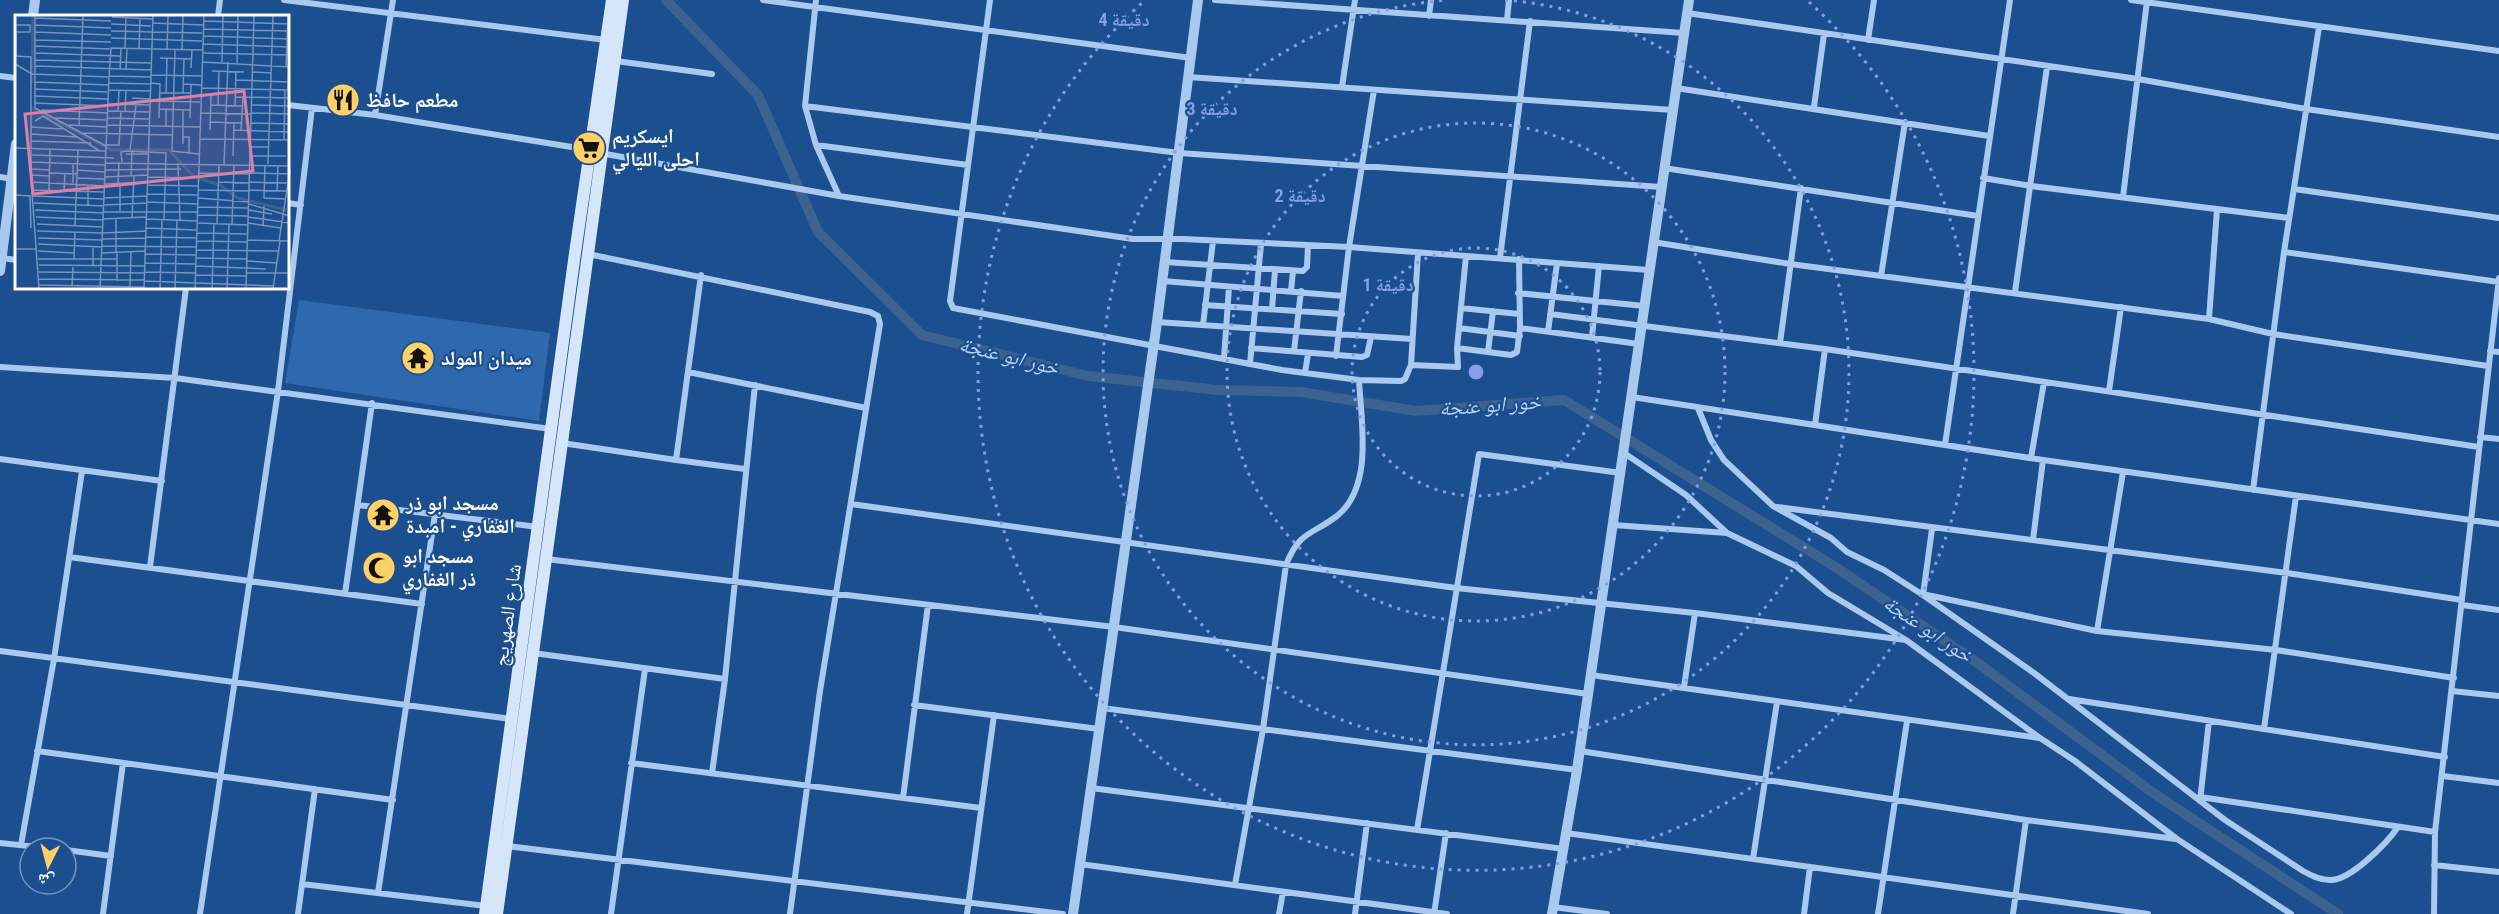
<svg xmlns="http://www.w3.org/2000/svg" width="2499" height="914" font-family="'Roboto Condensed','Noto Naskh Arabic',sans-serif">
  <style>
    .green { fill: #2e69ad }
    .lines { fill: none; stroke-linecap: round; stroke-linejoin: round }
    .canal { stroke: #3c6290; stroke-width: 10 }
    .minor { stroke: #a9c9ee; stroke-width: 6 }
    .tertiary { stroke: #a9c9ee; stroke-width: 10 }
    .secondary { stroke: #d6e6fa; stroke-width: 12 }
    .ring { fill: none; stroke: #839eea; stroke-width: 3; stroke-dasharray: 3 6 }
    .labels { text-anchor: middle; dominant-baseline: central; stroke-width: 4.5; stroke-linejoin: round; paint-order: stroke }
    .poi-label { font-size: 20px; font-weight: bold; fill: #fff; stroke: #1b4f8f; text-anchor: start }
    .street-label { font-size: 20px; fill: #fff; stroke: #1b4f8f }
    .water-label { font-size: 21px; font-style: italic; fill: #b5d3f5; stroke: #1b4f8f }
    .inset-river { fill: none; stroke: #3c6290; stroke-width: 3 }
    .inset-road { fill: none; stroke: #7695bc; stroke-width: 1.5 }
    .view { fill: #dd80a5; fill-opacity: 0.15; stroke: #dd80a5; stroke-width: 3 }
    .inset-edge { fill: none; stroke: #fff; stroke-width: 3 }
    .centre { fill: #839eea; stroke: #1b4f8f; stroke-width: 3 }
    .ring-label { font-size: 18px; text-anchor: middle; font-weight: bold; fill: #839eea; stroke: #1b4f8f; stroke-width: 4.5; stroke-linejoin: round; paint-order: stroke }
  </style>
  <rect width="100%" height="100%" fill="#1b4f8f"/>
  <path class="green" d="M299,300L550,333L539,421L285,383Z"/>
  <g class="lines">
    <path class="canal" d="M666,0L758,95L818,232L922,335L1088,376L1218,390L1301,392L1416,411L1564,400L1837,568L1979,664L2156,795L2338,914"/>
    <path class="minor" d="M284,0L606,40
      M763,0L1191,58
      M816,0L805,106L816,145L839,196
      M990,0L950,301L953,308L1282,370L1359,380L1401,381L1405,379L1411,365L1418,253
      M1215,0L1684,33
      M2131,0L2499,51
      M1687,13L2138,79L2306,109L2499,137
      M218,16L220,0
      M1429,16L1431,0
      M1507,20L1509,0
      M1868,40L1874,0
      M616,61L712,74
      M0,76L16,78
      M1188,77L1673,110
      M1342,87L1355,0
      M1676,88L1989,136
      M288,105L375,115L590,150
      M805,106L1179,153L1661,187
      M1814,107L1824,34
      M375,115L393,0
      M816,145L968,165
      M600,153L839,196L1133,239H1183L1349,247L1649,270
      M1664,168L1978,216
      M0,177L12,179
      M1983,178L2031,186L2289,218
      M2294,189L2499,218
      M2123,197L2147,1
      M288,203L301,205
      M1653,242L1790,264L2209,319L2273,334L2488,366
      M2284,252L2499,282
      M588,254L870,312L878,316L880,324L820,691L790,914
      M2,258L16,260
      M1500,258L1530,21
      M1165,262L1303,271L1307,267L1308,246
      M701,275L676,460L745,469
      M1881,276L1905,122
      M1163,281L1343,296
      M1291,291L1293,271
      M2015,292L2047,67
      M1518,293L1644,306
      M1205,305L1342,314
      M1461,308L1519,314
      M1272,309L1275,270
      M1550,314L1825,349L2479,447
      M2209,319L2217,209
      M1157,322L1412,339
      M1203,325L1213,241
      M1459,328L1520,336
      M1520,328L1639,344
      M1548,332L1557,263
      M1592,337L1599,266
      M1780,343L1801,188
      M1251,348L1362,357L1367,355L1371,337
      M1457,348L1511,355L1517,352L1520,328L1519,259
      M1294,351L1301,291
      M2490,351L2499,352
      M1488,352L1493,311
      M1336,356L1349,247L1374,90
      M1224,358L1229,287
      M1250,364L1261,244
      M1411,365L1458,367L1457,348L1466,256
      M0,367L175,378L551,429
      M688,372L866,408
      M1305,373L1308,354
      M2109,391L2121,307
      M1632,397L2043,460L2499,524
      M1698,408L1711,440L1724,460L1773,506L1831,538L1847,552L1884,570L1923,595L2034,673L2225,820L2303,871C2312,876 2320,880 2330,880C2350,881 2387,843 2398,827
      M1815,425L1825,349
      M2480,437L2499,439
      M562,443L676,460
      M1945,445L2010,0
      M1624,453L1686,495L1727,533L1796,566L1828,593L1906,640L2040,738L2075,761L2177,839L2291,914
      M2031,458L2044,382
      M0,459L162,481
      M2253,490L2284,252L2319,27
      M851,504L1456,588L1695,613L1906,640
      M358,505L538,527
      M1777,507L2287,573L2462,600
      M1613,525L1727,533
      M2033,540L2043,460
      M69,557L422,604
      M546,559L1114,627L1588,694
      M150,567L186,288
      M345,594L372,403
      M1923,595L1932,529
      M1927,595L2097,631L2276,650L2454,678
      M2462,605L2499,610
      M2097,631L2123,472
      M0,651L511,719
      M533,653L725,679
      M1591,675L2039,738
      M1684,687L1695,613
      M2452,691L2499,696
      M2069,699L2445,757
      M914,705L1099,729
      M1102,708L1577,770
      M2264,729L2296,496
      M37,751L393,800
      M1580,751L2026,820L2176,839
      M631,763L981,808
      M712,773L725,679L755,385
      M2443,776L2499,783
      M1091,788L1564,849
      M2200,797L2435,832
      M903,798L928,605
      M2200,801L2209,721
      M1417,830L1479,454L1621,473
      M1566,833L2148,914
      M0,843L48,848
      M21,845L54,659L82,471
      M507,846L1063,914
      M66,850L111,856
      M1753,859L1777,702
      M1080,864L1447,914
      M2434,865L2499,872
      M302,884L486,906
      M1235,885L1263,729L1286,565C1299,531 1312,535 1337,516C1374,486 1361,421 1359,380
      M378,893L435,514
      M1553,907L1607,914
      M103,914L123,763
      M200,914L278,391L312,108
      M298,914L315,789
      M611,914L645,669
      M967,914L994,715
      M1279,914L1283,892
      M1355,914L1367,823
      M1434,914L1446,833
      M1804,914L1810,867
      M1878,914L1907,721
      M2013,914L2026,820
      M2434,914L2435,832L2499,278"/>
    <path class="tertiary" d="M33,16L35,0
      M0,271L16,144
      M1073,914L1157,322L1198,0
      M1552,914L1577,770L1689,0"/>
    <path class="secondary" d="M485,914L575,253L612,0
      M497,914L623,0"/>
  </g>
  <g class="ring">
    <circle cx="1476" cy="372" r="124"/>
    <circle cx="1476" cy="372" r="249"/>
    <path d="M1505 0A373 373 0 1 1 1447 0"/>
    <path d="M1809 2A498 498 0 1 1 1143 2"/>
  </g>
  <defs>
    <symbol id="restaurant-disc" viewBox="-11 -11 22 22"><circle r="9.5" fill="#ffd166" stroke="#1b4f8f"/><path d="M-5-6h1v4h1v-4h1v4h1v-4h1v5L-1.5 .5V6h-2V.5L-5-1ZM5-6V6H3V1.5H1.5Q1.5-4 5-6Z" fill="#111"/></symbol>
    <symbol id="supermarket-disc" viewBox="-11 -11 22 22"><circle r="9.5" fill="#ffd166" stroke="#1b4f8f"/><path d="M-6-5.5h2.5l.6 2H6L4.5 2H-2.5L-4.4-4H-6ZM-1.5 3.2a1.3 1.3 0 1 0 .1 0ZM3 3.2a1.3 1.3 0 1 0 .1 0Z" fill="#111"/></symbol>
    <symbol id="temple-disc" viewBox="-11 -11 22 22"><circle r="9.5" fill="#ffd166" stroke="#1b4f8f"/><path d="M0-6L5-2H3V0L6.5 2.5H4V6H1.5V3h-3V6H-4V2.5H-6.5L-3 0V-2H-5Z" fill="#111"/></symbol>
    <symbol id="mosque-disc" viewBox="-11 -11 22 22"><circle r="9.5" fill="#ffd166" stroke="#1b4f8f"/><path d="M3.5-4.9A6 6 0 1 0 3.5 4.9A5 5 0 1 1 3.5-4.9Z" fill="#111"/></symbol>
  </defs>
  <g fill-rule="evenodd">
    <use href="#restaurant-disc" x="324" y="81" width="38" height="38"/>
    <use href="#supermarket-disc" x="570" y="129" width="38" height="38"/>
    <use href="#temple-disc" x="399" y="339" width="38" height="38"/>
    <use href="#temple-disc" x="364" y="496" width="38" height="38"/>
    <use href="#mosque-disc" x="360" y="549" width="38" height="38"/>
  </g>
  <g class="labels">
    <g class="poi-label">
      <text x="366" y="100">مطعم حافظ</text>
      <text x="612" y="136">ايسكريم<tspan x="612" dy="23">احلى الليالي</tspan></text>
      <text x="441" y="358">ميدان المولد</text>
      <text x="406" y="503">مسجد ابو ذر<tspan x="406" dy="23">الغفاري - امبدة</tspan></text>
      <text x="402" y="556">مسجد ابو<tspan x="402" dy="23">ذر الغفاري</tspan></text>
    </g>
    <g class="street-label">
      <text transform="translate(507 615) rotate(-82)">شارع الصهريج</text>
    </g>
    <g class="water-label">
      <text transform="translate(1009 356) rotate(14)">خور ابو عنجة</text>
      <text transform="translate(1490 405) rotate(-4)">خور ابو عنجة</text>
      <text transform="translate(1928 629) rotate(34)">خور ابو عنجة</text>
    </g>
  </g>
  <g transform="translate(15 15)">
    <rect width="274" height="274" fill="#1b4f8f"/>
    <path class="inset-river" d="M17,68L18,1M17,93L97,135H154L179,162L205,170L223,183L275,196"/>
    <path class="inset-road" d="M20,1V93L91,131M97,2L138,4M20,3L96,6M189,6L275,9M137,8L188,10M96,9L136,11M0,10H15V17H0M20,10L96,13M189,14L275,16M96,16L137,17M20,17L96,20M137,17L187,18M188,21L275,24M96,23L187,26M20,25L96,27M188,29L275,32M20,31L95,34M110,33L111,2M124,34L125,3M152,34L153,1M160,35L157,136L184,139M167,35L168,1M20,38L105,41M187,38L275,40M0,41L16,42V164L24,274M1,41V17M145,43L177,44M20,45L136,48M187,47L275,52M207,47L208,1M222,48L223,1M0,49L17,59L94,62L96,33L188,35M20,51L136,55M271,52L273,1M176,53L177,35M105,55L106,33M111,55L112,33M197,56L229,57M237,57L256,58M136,60L186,61M94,61L136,62M221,65L275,67M20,67L93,70M94,68L136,69M136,68L145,69L144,103M168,69L186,70M187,73L275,75M19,74L92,77M93,75L135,76M273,75L274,53M145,78H176M151,78L152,43M168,78L169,44M19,81L93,84M220,82L275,83M117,83L135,84M135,86L185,87M19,88L93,91M93,89L135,90M196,90L227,91M203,90L204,56M220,90L221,57M237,90L275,91M144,94L175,95M26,95L93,98M93,96L135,97M103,96L104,75M110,97L111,76M186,98L236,99M236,98L275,99M40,103L92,105M92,103L134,104M175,103L176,70M20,106L28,101L85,136M195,107L226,108M236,108L275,109M54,110L92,112M92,110L185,112M64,111L68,1M16,112L47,114M151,112V94M195,115L196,81M219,115L275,117M226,116L228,82M67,118L158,120M16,119L62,122M168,122H174V138M185,124L275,125M269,125L270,75M16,126L76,128M168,129V95M91,130H104L106,96M235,132H254M0,133L91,136M115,135L121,90M111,139H133M17,140L99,143M218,141L219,108M235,141H271M16,147L90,150M107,147L106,137L112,136L151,138L149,205M91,148L275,151M163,148L165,205M253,149L258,1M209,150L213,47M250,150L249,183L270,184M16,154L35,155M62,155L90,157M90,155L166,154M35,158L62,159M184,158L235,159M235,158L274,159M16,160L35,161M116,161L117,137M90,162L133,160M133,162L176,163M62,163L90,164M16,167L90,171M203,167L234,168M234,167L272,168M58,168V149M103,168L104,147M90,169L133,167M132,170L183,171M17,175L89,177M34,175L35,134M184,175L234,176M234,175L271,176M262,175L263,150M49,176L50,158M132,179L182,180M0,180L15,181L16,213M18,181L89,184M89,183L132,181M183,183L234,187M132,187L182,189M19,188L89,191M234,189L275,201M73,190V170M89,190L132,188M183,192L233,193M20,195L89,198M233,195L257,199M105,196V168M89,197H182M183,200L233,201M21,202L88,205M233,202L275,208M117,203L119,161M88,204L131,202M131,204L182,206M183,208L233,210M233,208L266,213M22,209L88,212M202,209L204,150M60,210L63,135M217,210L219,150M248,210L249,191M131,213L181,215M22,216L88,218M88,218L131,216M182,218L232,219M131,222L181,223M23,223L87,225M88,224L131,223M232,225L275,226M182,226L232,227M264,226L275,155M23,229L87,232M87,231L181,232M0,234H22M182,235L264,236M23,236L59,238M101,237V203M87,238L130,236M130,239L181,240M182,243L232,244M23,244H102M59,245L60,217M232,246L262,248M130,248L180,249M24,250L130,251M181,251L251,254M78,252V232M24,257L130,258M130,257L181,258M231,258H275M181,260L231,261M23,264L129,265M102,266V238M129,266L259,271M23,270L129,272M57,272L58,252M115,272L116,237M85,274L94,63M129,274L138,1M145,274L147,205M160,274L162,205M180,274L189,1M197,274L199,209M212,274L214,210M231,274L239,1M258,274L265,226"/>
    <path class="view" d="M229,76L238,156L18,179L10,99Z"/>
    <rect width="274" height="274" class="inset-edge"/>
  </g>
  <circle cx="1476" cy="372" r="9" class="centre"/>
  <g class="ring-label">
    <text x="1124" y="26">4 دقيقة</text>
    <text x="1212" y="115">3 دقيقة</text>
    <text x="1300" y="202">2 دقيقة</text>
    <text x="1388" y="291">1 دقيقة</text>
  </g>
  <g transform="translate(48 866) rotate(186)"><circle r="28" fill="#1b4f8f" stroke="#7695bc" stroke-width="1.5"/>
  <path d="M0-4.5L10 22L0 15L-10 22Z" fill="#ffd166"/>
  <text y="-9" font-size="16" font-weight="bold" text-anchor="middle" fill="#ffffff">ش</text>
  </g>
</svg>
